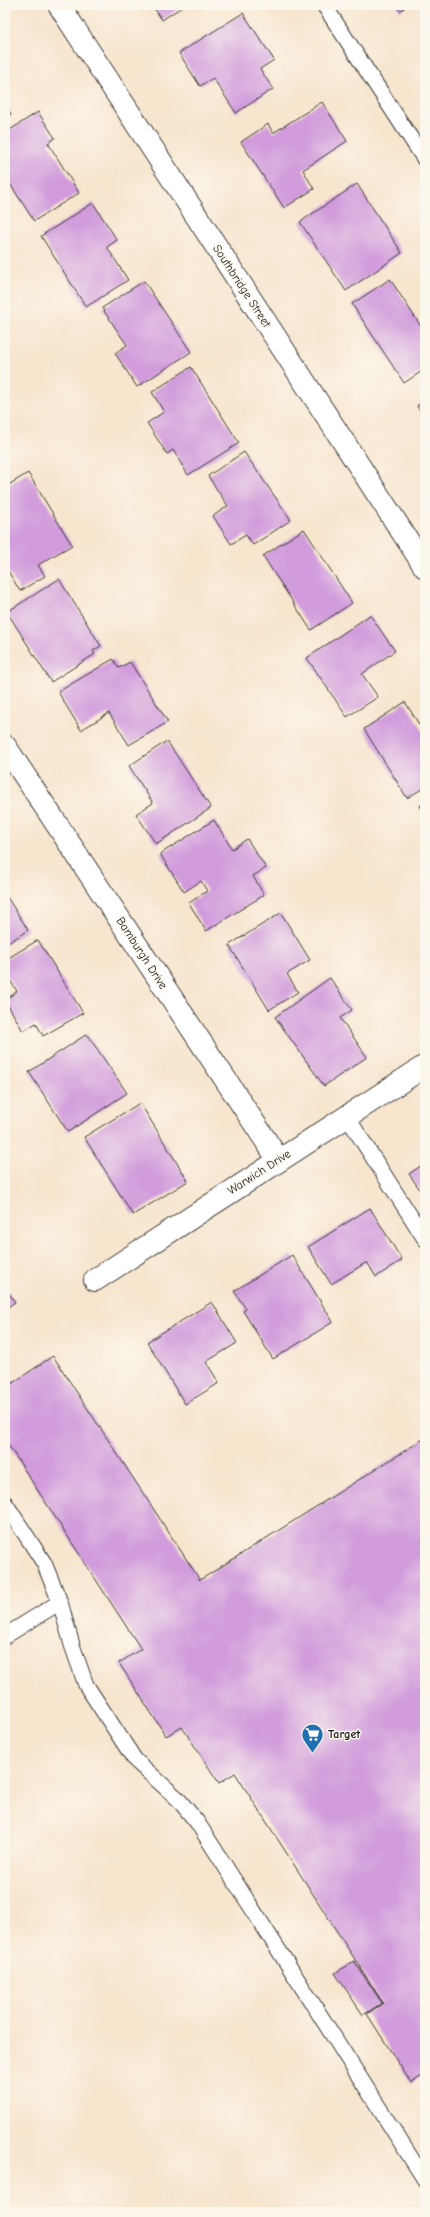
<svg xmlns="http://www.w3.org/2000/svg" width="430" height="2217" font-family="'Comic Neue',sans-serif">
  <style>
    .building { fill: #d19bdc }
    .lines { fill: none; stroke-linecap: round; stroke-linejoin: round }
    .service-casing { stroke: #3d3a37; stroke-width: 17 }
    .minor-casing { stroke: #3d3a37; stroke-width: 24 }
    .service { stroke: #fff; stroke-width: 15 }
    .minor { stroke: #fff; stroke-width: 22 }
    .labels { text-anchor: middle; dominant-baseline: central; stroke-width: 3; stroke-linejoin: round; paint-order: stroke }
    .street-label { font-size: 12px; fill: #1c1c1c; stroke: #fbf7ec }
    .poi-label { font-size: 12px; font-weight: bold; fill: #1c1c1c; stroke: #fbf7ec; text-anchor: start }
  </style>
  <rect width="100%" height="100%" fill="#fbf7ec"/>
  <filter id="ink" filterUnits="userSpaceOnUse"><feTurbulence type="fractalNoise" baseFrequency=".025" numOctaves="2"/><feDisplacementMap in="SourceGraphic" scale="8" xChannelSelector="R" yChannelSelector="G"/><feConvolveMatrix kernelMatrix="1 2 1 2 8 2 1 2 1" color-interpolation-filters="sRGB"/></filter>
  <filter id="wash" filterUnits="userSpaceOnUse"><feTurbulence type="fractalNoise" baseFrequency=".012" numOctaves="4" result="noise"/><feDisplacementMap in="SourceGraphic" scale="16" xChannelSelector="R" yChannelSelector="G"/><feGaussianBlur stdDeviation="0.9" result="paint"/><feColorMatrix in="noise" values="0 0 0 0 0 0 0 0 0 0 0 0 0 0 0 0 0 1.4 0 .05"/><feComposite in="paint" operator="in"/></filter>
  <g filter="url(#wash)">
    <rect width="100%" height="100%" fill="#f7e5ce"/>
    <g id="blocks">
      <path class="building" d="M152,5H185L162,20Z
        M396,5H408L400,11Z
        M243,13L274,60L260,69L273,89L236,113L213,78L200,86L179,53Z
        M5,66L11,77L5,80Z
        M322,102L347,141L303,170L314,189L284,208L241,142L268,124L273,133Z
        M5,105L11,114L5,118Z
        M38,112L55,138L48,143L79,193L34,221L5,176V133Z
        M357,184L402,253L346,291L300,222Z
        M93,203L117,240L107,247L128,280L86,307L41,236Z
        M390,279L420,325L425,322V369L404,383L352,304Z
        M144,281L191,352L137,387L115,353L127,345L102,308Z
        M191,367L239,443L188,475L173,450L167,454L147,423L164,412L152,392Z
        M425,400V418L417,406Z
        M244,452L291,520L253,545L246,535L231,544L213,516L228,506L208,476Z
        M28,473L72,545L38,565L45,576L20,591L5,566V487Z
        M304,529L352,603L311,630L263,556Z
        M59,579L101,646L93,651L95,654L51,682L7,612Z
        M370,615L395,651L362,674L378,697L347,717L307,658Z
        M113,659L119,668L130,662L168,722L129,745L109,713L81,730L58,692Z
        M405,702L425,734V787L407,798L364,729Z
        M167,741L211,808L156,844L136,814L153,803L129,766Z
        M425,803V814L420,806Z
        M214,820L232,849L247,839L266,868L253,876L264,895L206,931L189,903L207,891L201,881L184,892L160,854Z
        M5,894L28,930L5,945Z
        M281,913L310,960L287,974L298,992L269,1010L229,945Z
        M38,940L83,1013L43,1036L36,1023L23,1031L5,1000L17,991L5,973V960Z
        M330,978L352,1010L340,1018L367,1057L324,1086L275,1017Z
        M87,1034L127,1093L68,1132L29,1072Z
        M140,1103L188,1181L133,1215L84,1137Z
        M425,1163V1197L409,1174Z
        M370,1208L402,1260L376,1277L367,1262L331,1284L308,1247Z
        M292,1255L333,1322L273,1359L243,1311L246,1309L234,1291Z
        M5,1287L15,1302L5,1309Z
        M212,1302L237,1343L206,1362L219,1383L185,1404L147,1342Z
        M53,1356L200,1580L425,1438V2074L411,2083L367,2014L383,2003L235,1773L219,1783L182,1727L166,1736L119,1663L141,1649L5,1440V1388Z
        M354,1961L382,2003L363,2015L335,1973Z"/>
    </g>
  </g>
  <g filter="url(#ink)">
    <use href="#blocks" fill-opacity="0" stroke="#3d3a37" stroke-width="1"/>
    <g class="lines">
      <defs>
        <path id="service" d="M324,5L425,160
          M346,1115L425,1239
          M5,1503L44,1563L60,1602L72,1645L86,1685L135,1760L178,1799L197,1822L425,2180
          M5,1636L60,1602"/>
        <path id="minor" d="M59,5L425,567
          M5,746L278,1159
          M95,1280L425,1066"/>
      </defs>
      <use href="#service" class="service-casing"/>
      <use href="#minor" class="minor-casing"/>
      <use href="#service" class="service"/>
      <use href="#minor" class="minor"/>
    </g>
  </g>
  <defs>
    <symbol id="supermarket-pin" viewBox="-11 -11 22 30"><path d="M0 17L-7.5 6A9.5 9.5 0 1 1 7.5 6Z" fill="#1f6fb2" stroke="#fbf7ec"/><path d="M-6-5.5h2.5l.6 2H6L4.5 2H-2.5L-4.4-4H-6ZM-1.5 3.2a1.3 1.3 0 1 0 .1 0ZM3 3.2a1.3 1.3 0 1 0 .1 0Z" fill="#fff"/></symbol>
  </defs>
  <g fill-rule="evenodd">
    <use href="#supermarket-pin" x="300" y="1722" width="25" height="34"/>
  </g>
  <g class="labels">
    <g class="street-label">
      <text transform="translate(242 286) rotate(57)">Southbridge Street</text>
      <text transform="translate(142 953) rotate(57)">Bamburgh Drive</text>
      <text transform="translate(259 1172) rotate(-33)">Warwich Drive</text>
    </g>
    <g class="poi-label">
      <text x="328" y="1734">Target</text>
    </g>
  </g>
  <rect width="430" height="2217" fill="none" stroke="#fbf7ec" stroke-width="20"/>
</svg>
